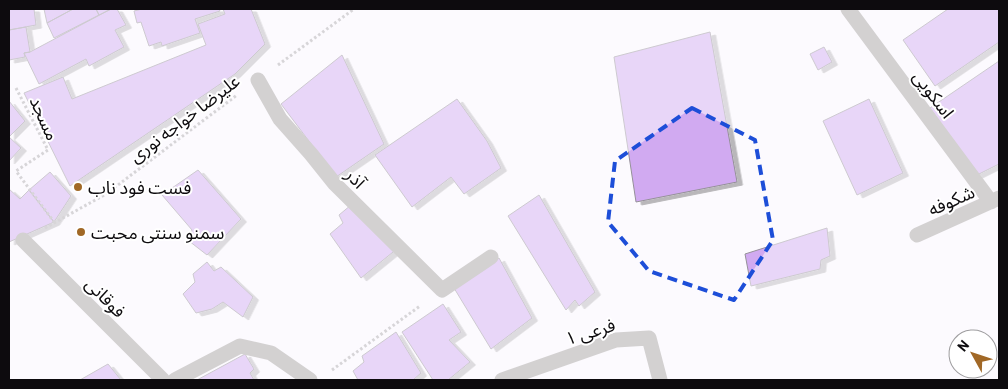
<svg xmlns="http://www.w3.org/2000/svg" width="1008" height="389" font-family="Barlow,'Noto Sans Arabic',sans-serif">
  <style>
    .building { fill: #d1aaf1; stroke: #959099; filter: url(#shadow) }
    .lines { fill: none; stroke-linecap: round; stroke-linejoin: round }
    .path { stroke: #aaa8ab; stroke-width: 3; stroke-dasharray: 2.5 2.5; stroke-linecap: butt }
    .street { stroke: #a29f9c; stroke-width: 15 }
    .marked { fill: none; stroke: #1d4ed8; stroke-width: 4; stroke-dasharray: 10 6; stroke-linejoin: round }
    .poi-dot { fill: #a16826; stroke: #fff; stroke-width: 2 }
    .labels { text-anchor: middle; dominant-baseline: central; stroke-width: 4; stroke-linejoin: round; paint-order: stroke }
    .street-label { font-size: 18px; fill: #0d0b0e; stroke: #fff }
    .poi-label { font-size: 18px; fill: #0d0b0e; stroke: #fff; text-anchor: start }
  </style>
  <defs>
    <filter id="shadow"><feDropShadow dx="5.5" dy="3" stdDeviation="0" flood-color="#0004"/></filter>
  </defs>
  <rect width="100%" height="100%" fill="#fcfafe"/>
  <path class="building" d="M9,9H34L36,25L9,30Z
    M44,9H73L47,23Z
    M73,9H96L99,15L54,38L47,23Z
    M96,9H111L99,15Z
    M111,9H117L126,25L115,30L124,47L89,66L86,59L39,84L24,53L30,52Z
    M142,9H219L220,11L195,19L200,33L162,46L161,42L149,46L141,22L137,23L134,11Z
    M223,9H251L265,44L235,74L70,186L24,93L63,77L72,99L206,45L198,24L225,14Z
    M948,9H999V42L935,86L903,40Z
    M26,27L30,52L24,53L25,57L9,60V30Z
    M710,32L737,182L636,202L614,57Z
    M824,47L832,62L818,70L810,54Z
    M342,55L384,144L336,177L281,104Z
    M999,61V164L977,175L930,108Z
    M457,99L487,141L501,168L464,194L451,177L412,207L375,155Z
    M869,99L903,173L857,195L823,121Z
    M9,101L25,121L9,137L21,148L9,161Z
    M198,170L241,219L207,255L189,241L192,230L162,195Z
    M50,172L71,196L54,222L29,190Z
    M9,189L20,199L29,190L54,222L9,242Z
    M539,195L595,292L579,306L575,300L566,310L508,216Z
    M357,200L398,248L361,278L330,234L343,223L339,215Z
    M827,228L830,256L821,260L820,269L751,286L745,254Z
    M499,258L532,318L491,349L454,288Z
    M207,262L214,271L221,267L253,297L243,317L223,302L212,309L196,313L183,294L195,282L193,274Z
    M443,304L461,332L449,340L470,362L448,380H433L402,332Z
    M396,332L421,373L413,380H358L353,371L364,362L362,356Z
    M245,354L254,369L250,373L254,380H197Z
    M108,364L121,380H80Z"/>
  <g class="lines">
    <path class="path" d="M278,65L354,9
      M16,88L48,150L16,171L54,222
      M45,228L106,194L237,95
      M332,370L420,306"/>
    <path class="street" d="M848,9L991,202
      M258,80L280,119L311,154L335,184L442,290L491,257
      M917,235L999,198
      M23,240L163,380
      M175,380L240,346L271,353L310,380
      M502,380L616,340L649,338L660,380"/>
  </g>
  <path d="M0 0H1008V389H0ZM692,108L755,140L773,240L734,300L649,271L608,222L615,161Z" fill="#fcfafe" fill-opacity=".55" fill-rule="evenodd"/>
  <path class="marked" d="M692,108L755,140L773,240L734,300L649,271L608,222L615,161Z"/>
  <g class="poi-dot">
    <circle cx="78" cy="187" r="5"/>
    <circle cx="81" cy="232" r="5"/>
  </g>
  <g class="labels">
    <g class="street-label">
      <text transform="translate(934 94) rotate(53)">اسکویی</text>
      <text transform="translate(45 118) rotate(66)">مسجد</text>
      <text transform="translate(184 118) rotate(-37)">علیرضا خواجه نوری</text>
      <text transform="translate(356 178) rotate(46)">آذر</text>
      <text transform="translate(951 200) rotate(-24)">شکوفه</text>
      <text transform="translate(106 297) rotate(45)">فوقانی</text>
      <text transform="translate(590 331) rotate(-17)">فرعی ۱</text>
    </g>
    <g class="poi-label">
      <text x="88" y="187">فست فود ناب</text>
      <text x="91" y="232">سمنو سنتی محبت</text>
    </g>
  </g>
  <rect width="1008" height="389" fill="none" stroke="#0d0b0e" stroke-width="20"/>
  <g transform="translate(973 354) rotate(310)"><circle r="24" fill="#ffffff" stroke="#9e9d9f"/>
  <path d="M0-4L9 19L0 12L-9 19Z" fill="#a16826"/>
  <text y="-8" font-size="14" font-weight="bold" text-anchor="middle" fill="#0d0b0e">N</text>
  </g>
</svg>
